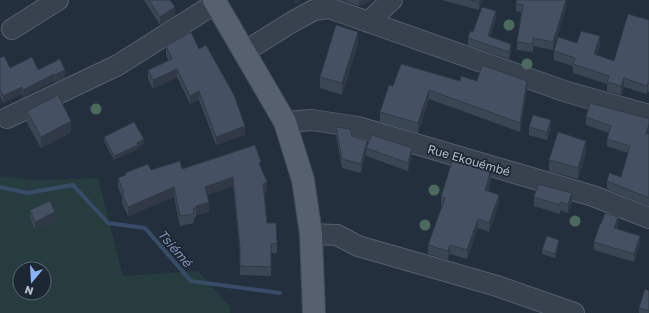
<svg xmlns="http://www.w3.org/2000/svg" width="649" height="313" font-family="'Golos Text',sans-serif">
  <style>
    .green { fill: #263c3f; fill-rule: evenodd }
    .lines { fill: none; stroke-linecap: round; stroke-linejoin: round }
    .stream { stroke: #394c67; stroke-width: 4 }
    .minor-casing { stroke: #565f6c; stroke-width: 22 }
    .major-casing { stroke: #414a57; stroke-width: 24 }
    .minor { stroke: #38414e; stroke-width: 20 }
    .major { stroke: #56606e; stroke-width: 22 }
    .tree { fill: #4b6a5d }
    .wall { fill: #3b4654 }
    .shaded-wall { fill: #303945 }
    .building { fill: #455162; stroke: #303945 }
    .labels { text-anchor: middle; dominant-baseline: central; stroke-width: 3.5; stroke-linejoin: round; paint-order: stroke }
    .street-label { font-size: 12px; fill: #b4bcc9; stroke: #1d2633 }
    .water-label { font-size: 13px; font-style: italic; fill: #7c92b1; stroke: #1d2633 }
  </style>
  <rect width="100%" height="100%" fill="#242f3e"/>
  <path class="green" d="M0,176L35,180L98,178L123,276L198,271L230,307V313H0ZM20,269H44V293H20Z"/>
  <g class="lines">
    <path class="stream" d="M0,187L27,193L73,185L108,223L145,228L191,281L280,293"/>
    <defs>
      <path id="minor" d="M368,22L392,0
        M12,29L58,0
        M244,52L292,22L314,10L329,8L567,92L649,115
        M7,118L118,65L216,3
        M285,122L312,120L358,127L593,196L649,218
        M311,234L337,235L358,246L497,286L574,313"/>
      <path id="major" d="M214,0L285,122L303,180L311,234L314,313"/>
    </defs>
    <use href="#minor" class="minor-casing"/>
    <use href="#major" class="major-casing"/>
    <use href="#minor" class="minor"/>
    <use href="#major" class="major"/>
  </g>
  <g class="tree">
    <circle cx="509" cy="25" r="5.5"/>
    <circle cx="527" cy="64" r="5.5"/>
    <circle cx="96" cy="109" r="5.5"/>
    <circle cx="434" cy="190" r="5.5"/>
    <circle cx="575" cy="221" r="5.5"/>
    <circle cx="425" cy="225" r="5.5"/>
  </g>
  <path class="wall" d="M144,0H170L175,15L160,25Z
    M343,0H372L359,6Z
    M442,0H482L479,10Z
    M567,0V4L553,50L533,46V52L517,50V42L521,12L516,11V3Z
    M496,19L490,37L511,51L509,59L468,45V38L473,32Z
    M649,20V92H648L647,94L624,87L621,95L607,91V84L573,73V66L554,60V51L577,43L600,45L597,55L614,61Z
    M358,44L342,95L320,88V77Z
    M166,46L245,135L216,145L199,100L190,104L177,77L153,89L148,79V70L169,61L166,55Z
    M0,58L10,68L38,70L65,78L55,82L54,81L23,97L22,94L3,103L0,96Z
    M460,81H477L527,90L520,132L429,99L418,133L380,122V112L393,86Z
    M27,111L71,132L41,148L27,123Z
    M586,117L649,134V206L607,189V181L621,177L628,153L607,146V139L609,133L586,125Z
    M336,127L352,136L367,147L412,156L408,171L366,156V149L361,173L342,168L336,135Z
    M529,127L551,129L547,140L529,135Z
    M104,137L144,144L138,147V149L114,160L104,141Z
    M586,152L578,179L549,171V160Z
    M261,166L267,191L264,192L267,223L277,243V253H271V276L240,275V255L233,186L207,195L209,212L196,215V217L194,218V223L180,226L174,197L128,216L122,203V197L118,187V178L125,175V173L151,170Z
    M491,179L488,191L499,204L489,232L478,228L467,259L450,254L448,260L428,254V245L442,206H441V197Z
    M534,197L572,202L568,213L560,210V214L534,206Z
    M30,210L55,221L35,230L30,218Z
    M618,225L617,229L640,244L634,262L594,250V242Z
    M559,244L555,258L542,254V250Z
    M649,291V313H639V308Z"/>
  <path class="shaded-wall" d="M295,0H301L295,4Z
    M359,0H372L359,6Z
    M480,0H482L479,10V2Z
    M566,0H567V4L553,50V42Z
    M175,7V15L160,25V17Z
    M496,11V19L488,44V36Z
    M358,32V44L342,95V83Z
    M600,36V45L594,63V54Z
    M511,44V51L509,59V52Z
    M177,69V77L153,89V80Z
    M65,70V78L55,82V75Z
    M54,74V81L23,97V90Z
    M624,78V87L621,95V86Z
    M527,81V90L520,132V123Z
    M648,83V92L647,94V86Z
    M22,87V94L3,103V96Z
    M429,90V99L418,133V123Z
    M199,91V100L190,104V96Z
    M551,120V129L547,140V132Z
    M71,121V132L41,148V137Z
    M649,124V132L646,141V134Z
    M245,126V135L216,145V137Z
    M144,139V144L138,147V149L114,160V156Z
    M367,141V149L361,173V164Z
    M586,141V152L578,179V168Z
    M412,148V156L408,171V163Z
    M491,170V179L485,199V190Z
    M233,177V186L205,196V187Z
    M267,182V191L263,193V184Z
    M174,187V197L128,216V207Z
    M572,193V202L568,213V204Z
    M499,195V204L489,232V223Z
    M209,202V212L196,215V206Z
    M55,212V221L35,230V222Z
    M618,217V225L614,236V228Z
    M478,219V228L467,259V250Z
    M640,236V244L634,262V254Z
    M559,240V244L555,258V254Z
    M450,245V254L448,260V251Z"/>
  <path class="building" d="M149,0H170L175,7L160,17Z
    M470,0H480L479,2Z
    M517,0H566L553,42L533,38V44L517,42L523,5L516,3Z
    M482,7L496,11L488,36L511,44L509,52L468,38L470,31L473,32Z
    M628,14L649,20V84L648,83L647,86L624,78L621,86L607,82L609,76L573,64L575,58L554,51L558,37L577,43L581,31L600,36L594,54L614,61Z
    M336,25L358,32L342,83L320,77Z
    M191,32L199,49L206,45L234,95L245,126L216,137L199,91L190,96L177,69L153,80L148,70L172,59L166,46Z
    M4,56L10,68L32,57L38,70L60,59L65,70L55,75L54,74L23,90L22,87L3,96L0,89V58Z
    M401,64L460,81L461,76L477,81L482,65L527,81L520,123L429,90L418,123L380,112L389,85L393,86Z
    M58,95L71,121L41,137L27,111Z
    M590,103L646,118H649V124L646,134H649V198L607,181L609,173L621,177L630,146L607,139L611,126L586,117Z
    M533,115L551,120L547,132L529,127Z
    M134,122L144,139L137,143L138,145L114,156L104,137Z
    M336,127L350,129L352,136L367,141L361,164L342,159Z
    M558,132L586,141L578,168L549,160Z
    M372,135L412,148L408,163L366,148Z
    M255,145L261,162L259,163L267,182L263,184L267,223H276L277,243L271,244V267L240,266V248L233,177L205,187L209,202L196,206V208L193,209L194,214L180,216L174,187L128,207L122,194L124,193L118,178L126,175L125,173L148,164L151,170L180,161L182,169Z
    M453,158L491,170L485,190L499,195L489,223L478,219L467,250L450,245L448,251L428,245L445,198L441,197Z
    M538,184L572,193L568,204L560,202V205L534,197Z
    M50,201L55,212L35,222L30,210Z
    M605,213L618,217L614,228L640,236L634,254L594,242L600,224H601Z
    M547,236L559,240L555,254L542,250Z
    M645,289L649,291V311L639,308Z"/>
  <g class="labels">
    <g class="street-label">
      <text transform="translate(469 160) rotate(16)">Rue Ekouémbé</text>
    </g>
    <g class="water-label">
      <text transform="translate(175 248) rotate(49)">Tsiémé</text>
    </g>
  </g>
  <g transform="translate(32 281) rotate(198)"><circle r="19" fill="#1d2633" stroke="#59626f"/>
  <path d="M0-3L7 15L0 10L-7 15Z" fill="#8ab4f8"/>
  <text y="-6" font-size="11" font-weight="bold" text-anchor="middle" fill="#b4bcc9">N</text>
  </g>
</svg>
